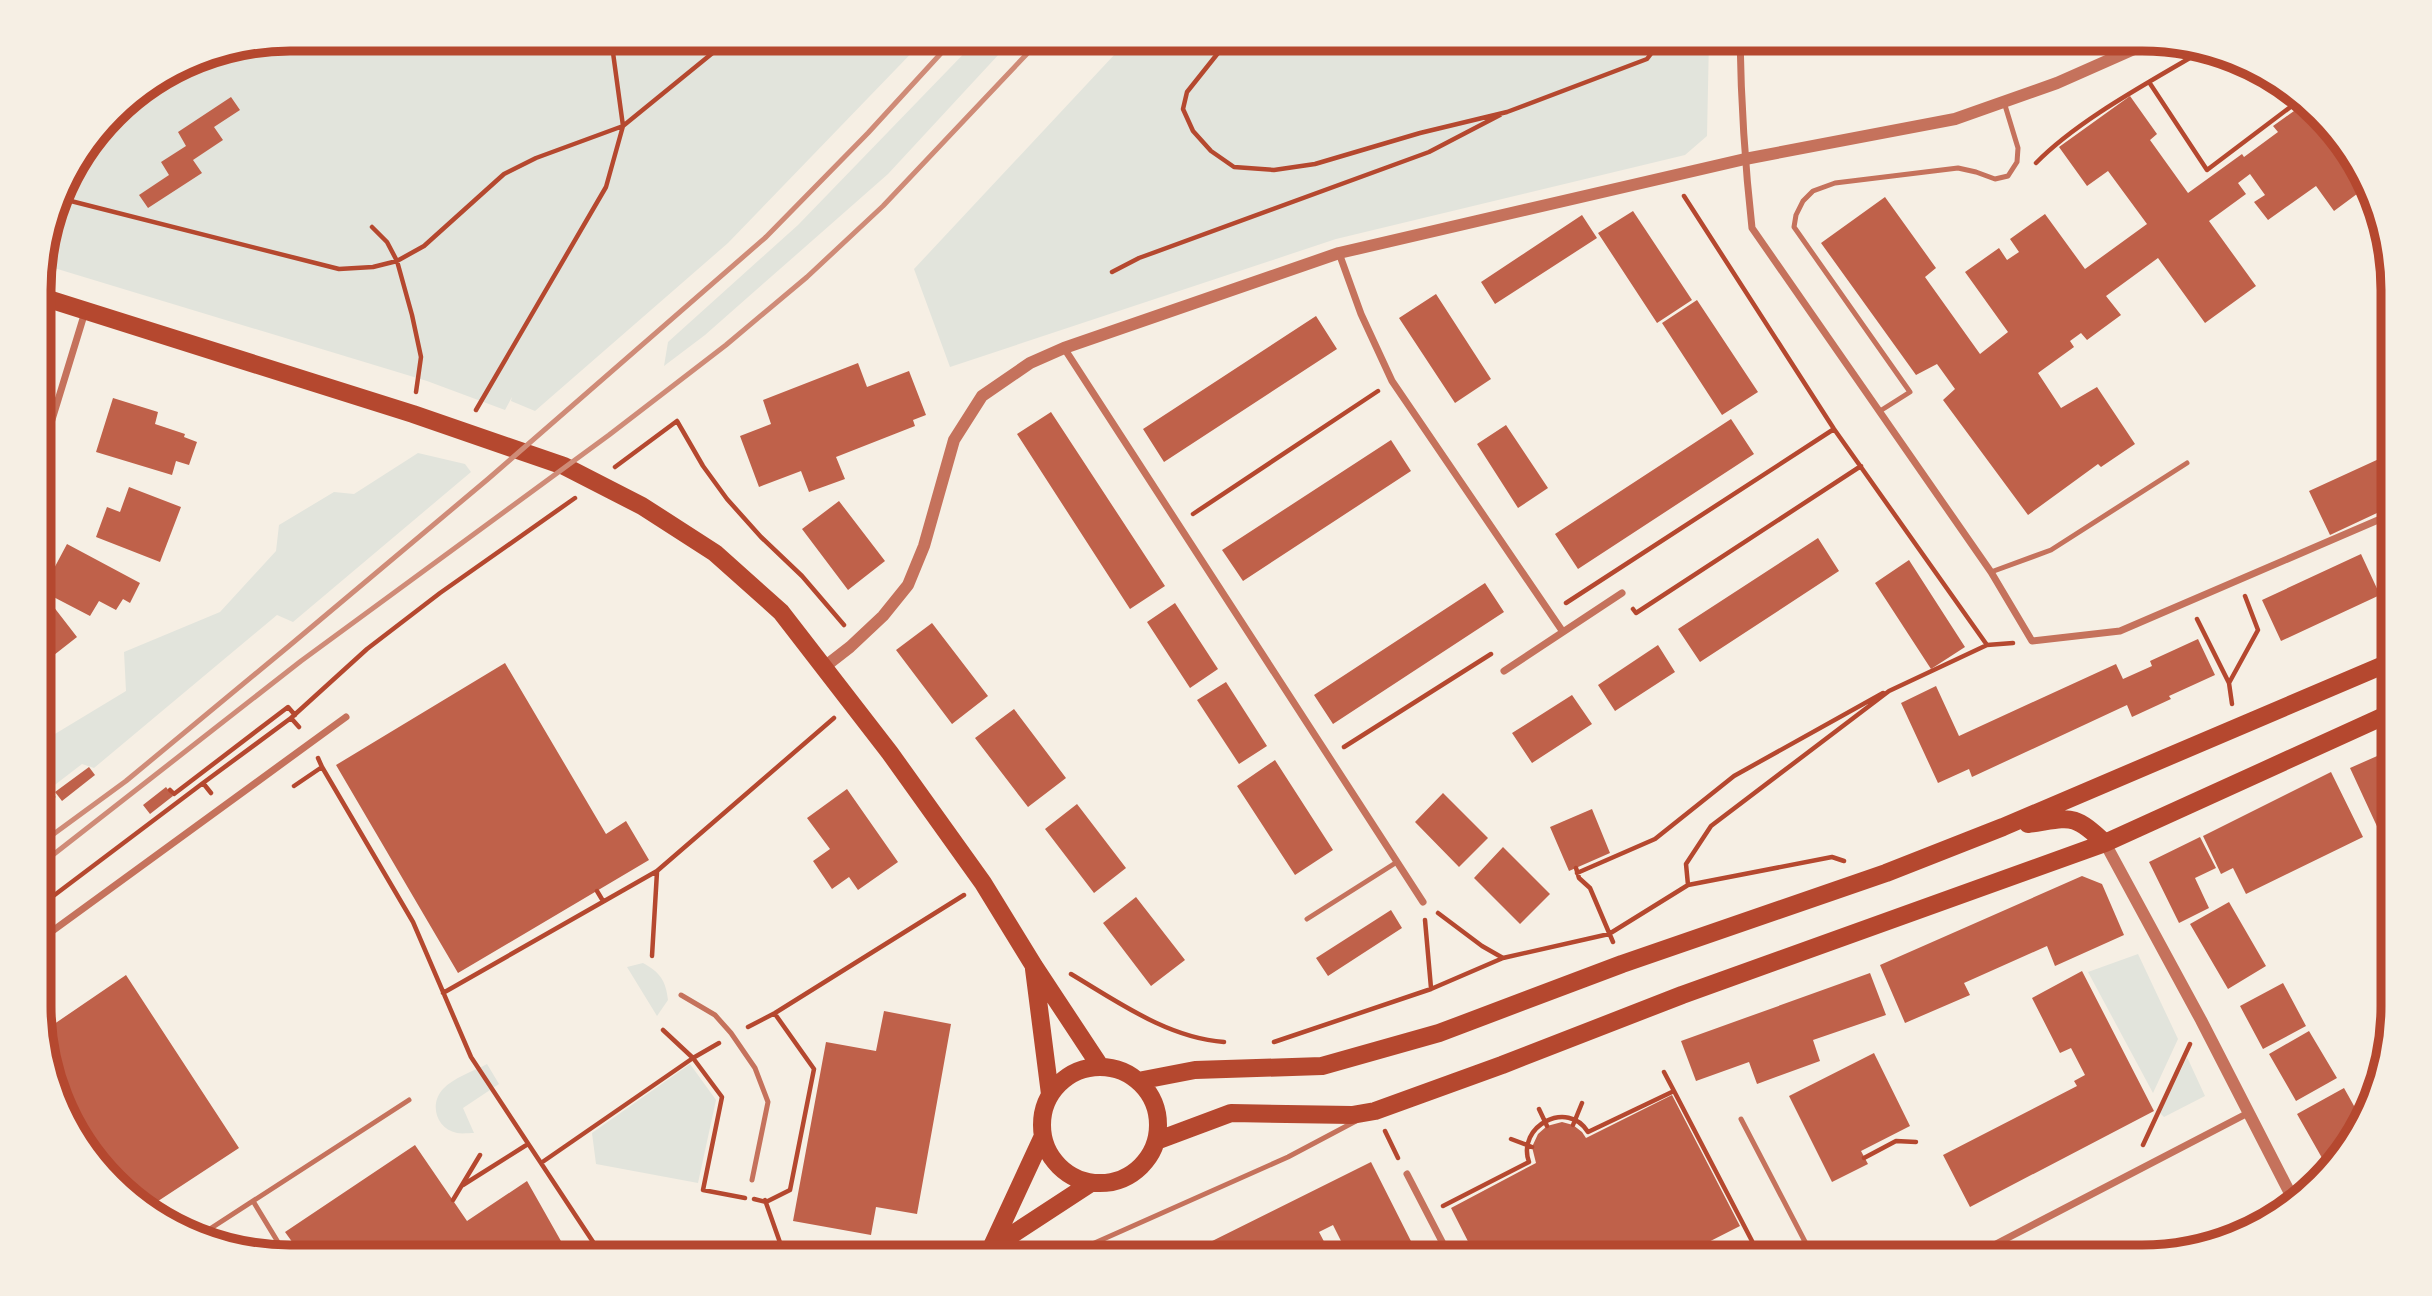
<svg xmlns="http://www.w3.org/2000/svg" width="2432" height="1296" font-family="Cabin,sans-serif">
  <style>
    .green { fill: #e2e4dc }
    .building { fill: #bf614a }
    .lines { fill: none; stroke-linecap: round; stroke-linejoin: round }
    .path { stroke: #b5482f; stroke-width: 4.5 }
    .service { stroke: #c5725c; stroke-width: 5 }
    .minor { stroke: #c5725c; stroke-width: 7 }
    .tertiary { stroke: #c5725c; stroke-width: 12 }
    .primary { stroke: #b5482f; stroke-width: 18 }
    .rail { stroke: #cf8b77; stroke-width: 5 }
    .rim { fill: none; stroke: #b5482f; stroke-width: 9 }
  </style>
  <rect width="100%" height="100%" fill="#f6efe4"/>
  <path class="green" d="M290,38L925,39L728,243L535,411L511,401L512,397L505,410L427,381L41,264L65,178L124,101L194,57Z
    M978,39H1013L888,174L705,335L664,366L668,342L798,225Z
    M1129,39H1709L1707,136L1685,155L1336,239L950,367L914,269Z
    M418,453L465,464L471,472L293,622L277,615L94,768L82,764L43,794L40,792V743L126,691L124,652L220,612L276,551L279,525L334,492L354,494Z
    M2138,954L2178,1039L2153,1093L2088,972Z
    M643,963C660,972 666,981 668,1000L657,1016L627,967Z
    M2187,1057L2205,1096L2164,1117L2160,1113Z
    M487,1064L499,1084L463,1108L474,1133C469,1133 462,1134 457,1133C436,1129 429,1104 443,1089C453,1078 474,1071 487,1064Z
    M690,1064L716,1100L698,1183L596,1164L592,1133Z"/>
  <path class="building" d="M2130,96L2157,134L2150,140L2188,193L2242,154L2244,157L2278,132L2273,126L2301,106L2351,150L2365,188L2334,211L2316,186L2268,220L2254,202L2265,195L2250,174L2238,183L2246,194L2209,221L2256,286L2205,323L2158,258L2106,296L2121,315L2087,340L2081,333L2070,341L2074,347L2038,373L2061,408L2097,387L2135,444L2101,467L2098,464L2028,515L1943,400L1955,389L1937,364L1916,375L1821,243L1885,197L1936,268L1925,277L1980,354L2008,332L1965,272L1999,248L2007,260L2019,252L2010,239L2045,214L2085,269L2147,224L2108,171L2087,186L2059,147Z
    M231,97L240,110L214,127L223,140L193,160L202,173L148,208L139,195L169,175L161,162L186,146L178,132Z
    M1633,211L1692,300L1657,323L1598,233Z
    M1582,215L1597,238L1495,304L1481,282Z
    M1436,294L1491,379L1455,403L1399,318Z
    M1697,300L1758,392L1722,415L1662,323Z
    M1316,316L1337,349L1164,462L1143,429Z
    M858,363L867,387L909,371L926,415L913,420L915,426L836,457L845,479L809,492L801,471L759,487L740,436L771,424L763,400Z
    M113,398L158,412L155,424L185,434L184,437L197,442L189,465L176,461L172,475L96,452Z
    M1051,412L1165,586L1130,609L1017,434Z
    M1731,419L1754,454L1578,569L1555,534Z
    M1506,425L1548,488L1518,508L1477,444Z
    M1391,440L1411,471L1243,581L1222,550Z
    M2392,453V506L2330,535L2309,491Z
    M129,487L181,507L160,562L96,537L107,507L120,512Z
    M839,501L885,561L848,590L802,529Z
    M1818,538L1839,571L1700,662L1678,629Z
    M67,544L140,583L130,603L123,599L116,610L99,601L90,616L42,591Z
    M2361,554L2380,595L2281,641L2262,600Z
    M1909,560L1965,647L1931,669L1875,583Z
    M1485,583L1504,612L1333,724L1314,695Z
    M1175,603L1218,669L1190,688L1147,622Z
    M53,606L77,637L40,666V617Z
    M932,623L988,696L952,724L896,650Z
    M2198,639L2215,675L2169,696L2171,699L2132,717L2127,705L1972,777L1969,769L1938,783L1901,703L1936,686L1959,736L2116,664L2123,679L2152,666L2150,661Z
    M1658,645L1675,672L1615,711L1598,685Z
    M505,663L606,834L626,821L649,860L458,973L336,765Z
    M1226,682L1267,746L1239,764L1197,700Z
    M1572,695L1592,724L1532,763L1512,733Z
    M1014,709L1066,778L1028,807L975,738Z
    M2393,749V830L2381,835L2350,768Z
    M1275,760L1333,850L1295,875L1237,786Z
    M89,767L95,775L62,801L55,792Z
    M2331,772L2363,837L2246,894L2233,868L2221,874L2203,836Z
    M166,787L173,796L150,814L143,805Z
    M847,789L898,862L858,890L849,877L832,889L813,861L830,849L807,818Z
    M1443,793L1488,838L1459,867L1415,822Z
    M1077,804L1126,868L1094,893L1045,829Z
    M1592,809L1610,853L1569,871L1550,827Z
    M2200,837L2216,868L2195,878L2209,908L2179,923L2149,862Z
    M1503,847L1550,894L1520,924L1474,878Z
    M2082,876L2102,884L2124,935L2055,966L2047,946L1964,983L1970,995L1905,1023L1880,965Z
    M1136,897L1185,960L1151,986L1103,923Z
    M2229,902L2266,966L2228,989L2190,924Z
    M1391,910L1402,928L1328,976L1316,958Z
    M2082,971L2154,1111L1970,1207L1943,1155L2077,1086L2074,1081L2085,1075L2071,1048L2060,1053L2032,998Z
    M1870,973L1886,1015L1813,1040L1820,1061L1757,1084L1749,1062L1696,1081L1681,1041Z
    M126,975L239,1148L149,1207L90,1159L41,1040V1033Z
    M2283,983L2306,1026L2263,1049L2240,1006Z
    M884,1011L951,1024L917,1214L876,1207L871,1235L793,1221L826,1042L876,1051Z
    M2309,1031L2337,1078L2296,1101L2269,1054Z
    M1874,1053L1910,1126L1861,1151L1868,1164L1832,1182L1789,1096Z
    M2344,1088L2363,1122L2326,1165L2297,1114Z
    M1672,1095L1740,1226L1679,1257H1476L1451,1208L1536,1163L1532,1147L1538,1134L1547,1126L1562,1122L1573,1125L1582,1132L1586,1138Z
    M415,1145L467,1221L527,1181L570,1257H303L285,1232Z
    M1371,1162L1419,1257H1349L1333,1225L1319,1232L1329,1251L1318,1257H1180Z
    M2090,1242L2098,1257H2063Z"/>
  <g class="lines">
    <path class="path" d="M1230,38L1187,92L1183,109L1193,131L1211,151L1234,167L1274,170L1315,164L1420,133L1507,112L1647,59L1663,38
      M2149,82L2207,170L2297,102
      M2036,163C2078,120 2148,83 2200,52
      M1684,196L1834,429L1987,645L2013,643
      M59,198L339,269L373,267L397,261L424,246L504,174L536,158L623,126L611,38
      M372,227L387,242L397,261L412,315L421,357L416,392
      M1112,272L1139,258L1429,152L1500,115
      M476,410L606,187L623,126L731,38
      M615,467L677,421L703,466L727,499L761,537L802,576L844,625
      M1193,514L1378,391
      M1566,603L1834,429
      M1633,609L1636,613L1861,466
      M2197,619L2229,683L2232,704
      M2229,683L2258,630L2245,596
      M299,727L291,718L367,649L440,593L575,498
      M1344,747L1491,654
      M318,758L322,767L413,922L471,1057L603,1257
      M294,786L322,767
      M170,790L174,794L288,707L295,715
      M40,791L45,787L53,797L40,805
      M211,793L203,783L291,718
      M1576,868L1579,878L1590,888L1613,942
      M1577,873L1655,839L1734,776L1883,693
      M1688,885L1686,864L1711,826L1889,691L1987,645
      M597,891L603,901
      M40,906L203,783
      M1438,913L1482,946L1503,958L1609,934L1688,885L1832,857L1844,861
      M1425,920L1431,988
      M652,956L657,872
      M1071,974C1118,1002 1168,1038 1224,1042
      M443,993L657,871L834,718
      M748,1027L775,1013L964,895
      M663,1030L693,1058L722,1097L703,1190L745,1198
      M1274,1042L1431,989L1503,958
      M1664,1072L1674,1091
      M1539,1109L1547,1126
      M1573,1125L1582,1103
      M1385,1131L1398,1158
      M1511,1139L1532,1147
      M2143,1145L2190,1044
      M1864,1158L1896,1141L1916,1142
      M541,1163L693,1058L719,1043
      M463,1185L528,1144
      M754,1199L766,1202L790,1190L814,1069L775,1014
      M453,1200L480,1155
      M765,1200L783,1251L777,1257
      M1443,1206L1529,1162C1516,1126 1568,1099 1588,1132L1674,1091L1752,1241"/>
    <path class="service" d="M1880,411L1910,392L1794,227L1796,215L1803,201L1813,191L1835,183L1958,168L1976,172L1995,179L2008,176L2017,162L2018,148L2004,102
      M1991,572L2051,550L2187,463
      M1307,919L1397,862
      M681,995L715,1015L731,1033L755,1068L768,1102L752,1180
      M1741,1119L1813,1257
      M253,1201L287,1257
      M199,1236L409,1100
      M1063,1257L1288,1157L1356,1121
      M1761,1257L1805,1242"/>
    <path class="minor" d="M1740,38C1741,101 1745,165 1752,228L1991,572L2032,641L2120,631L2392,514
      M1339,253L1361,314L1392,381L1563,632
      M1064,348L1423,902
      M39,462L85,312
      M1504,671L1622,593
      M40,940L346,717
      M1407,1174L1450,1257
      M1971,1257L2248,1113"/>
    <path class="tertiary" d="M823,668L850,647L883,616L908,585L924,546L954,440L982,396L1030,363L1064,348L1339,253L1745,159L1955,119L2057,83L2152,41
      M2105,843L2201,1020L2294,1201"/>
    <path class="primary" d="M39,296L413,414L564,466L642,506L715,553L781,612L890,753L983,883L1034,966L1100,1066
      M2028,824C2071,818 2072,812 2105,843
      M1034,969L1050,1094
      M1042 1125a58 58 0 1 1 116 0a58 58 0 1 1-116 0Z
      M1138,1081L1195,1070L1322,1066L1439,1033L1622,964L1886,873L2003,827L2393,661
      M1156,1141L1231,1113L1352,1115L1375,1111L1502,1065L1682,995L2105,843L2393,712
      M992,1246L1042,1138
      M978,1257L1091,1183"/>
    <path class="rail" d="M40,844L126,781L289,646L488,479L766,237L868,133L955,38
      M40,865L301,661L609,435L726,345L807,277L883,206L1042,38"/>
  </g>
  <path d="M0 0H2432V1296H0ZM290 51H2142A239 239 0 0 1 2381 290V1006A239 239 0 0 1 2142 1245H290A239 239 0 0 1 51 1006V290A239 239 0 0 1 290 51Z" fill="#f6efe4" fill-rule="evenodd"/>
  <path class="rim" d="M290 51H2142A239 239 0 0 1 2381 290V1006A239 239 0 0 1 2142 1245H290A239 239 0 0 1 51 1006V290A239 239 0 0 1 290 51Z"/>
</svg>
